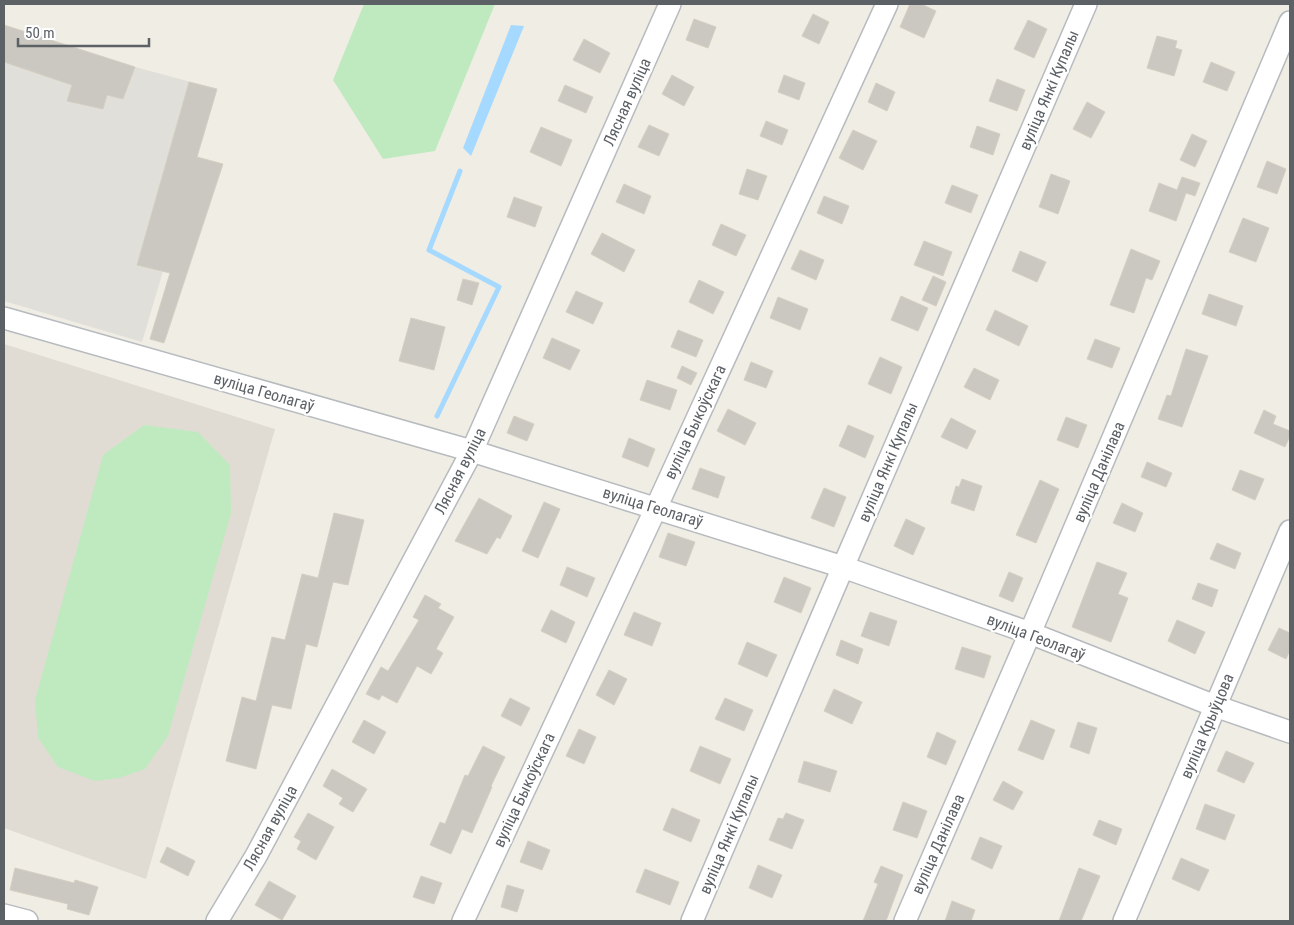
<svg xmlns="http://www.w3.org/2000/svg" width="1294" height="925" font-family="'Roboto Condensed',sans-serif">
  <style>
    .industrial { fill: #e1dfd9 }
    .education { fill: #e0dcd3 }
    .green { fill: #bfeabf }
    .water { fill: #a5d9ff }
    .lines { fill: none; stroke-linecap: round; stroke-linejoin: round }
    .stream { stroke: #a5d9ff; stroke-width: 5 }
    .building { fill: #cbc8c1; stroke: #d5cfc2 }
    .street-casing { stroke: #b7bbbf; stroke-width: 24 }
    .street { stroke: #fff; stroke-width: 21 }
    .labels { text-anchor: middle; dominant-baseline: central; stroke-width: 4.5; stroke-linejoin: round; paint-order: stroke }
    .street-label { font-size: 16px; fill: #5c6166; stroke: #fff }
  </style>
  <rect width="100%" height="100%" fill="#f0ede4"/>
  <path class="industrial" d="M4,25L135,67L217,89L142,342L4,301Z"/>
  <path class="education" d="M4,344L275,429L146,879L4,828Z"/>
  <path class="green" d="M364,4H495L435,151L383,159L333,80Z
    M144,425L198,432L230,465L231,513L168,736L145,769L119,778L95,781L58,767L38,738L35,700L103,455Z"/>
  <path class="water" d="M511,25L524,26L471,156L463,148Z"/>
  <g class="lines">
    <path class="stream" d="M437,416L499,287L429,250L460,171"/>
  </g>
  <path class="building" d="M910,4H921L936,11L924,38L900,27Z
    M813,14L829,22L819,44L802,36Z
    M694,19L716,27L708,48L686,40Z
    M1028,20L1047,29L1034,58L1014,49Z
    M4,25L135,67L123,99L107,95L103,109L67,101L72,85L4,62Z
    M1157,36L1177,41L1175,48L1182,50L1174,76L1147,68Z
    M584,39L610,53L600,73L573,60Z
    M1211,62L1235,72L1227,91L1203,82Z
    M672,75L694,87L684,106L662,94Z
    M784,75L805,83L799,100L778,92Z
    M997,79L1025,90L1017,111L989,101Z
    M189,82L217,89L197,157L223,164L164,343L150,339L170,273L137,265Z
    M876,83L895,92L887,111L868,102Z
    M565,85L593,97L586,113L558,101Z
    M1087,102L1105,112L1091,138L1073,129Z
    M766,121L788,130L782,145L760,136Z
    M649,125L669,134L659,156L638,147Z
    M977,126L1000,134L993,155L970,147Z
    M541,127L572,140L561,166L530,152Z
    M853,130L877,141L863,170L839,158Z
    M1192,134L1207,141L1195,167L1180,160Z
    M1267,161L1286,169L1277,194L1257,187Z
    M747,169L767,176L758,200L739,194Z
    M1051,174L1070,181L1058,214L1039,207Z
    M1182,177L1200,183L1195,196L1186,193L1176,221L1149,211L1159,183L1177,190Z
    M624,184L651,196L644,214L616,202Z
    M952,185L978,195L971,213L945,203Z
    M824,196L849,206L842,224L817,213Z
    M514,197L542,207L535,227L507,217Z
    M1243,218L1269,228L1256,262L1229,252Z
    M721,224L746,235L736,256L712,245Z
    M602,233L635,250L624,272L591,254Z
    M924,241L952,252L943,276L914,265Z
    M1131,249L1160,261L1152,280L1146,278L1134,313L1110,305Z
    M800,250L824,260L816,280L791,269Z
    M1020,251L1046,262L1037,282L1012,271Z
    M933,276L946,282L936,306L922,300Z
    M463,279L479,283L472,305L457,300Z
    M699,280L724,292L713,314L689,302Z
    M576,291L603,303L593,324L566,312Z
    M1209,294L1243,306L1236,326L1202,314Z
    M901,296L928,308L918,331L891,320Z
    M778,297L808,309L800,330L770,318Z
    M995,310L1028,326L1019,346L986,330Z
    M411,318L445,327L434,370L399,361Z
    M678,330L703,340L696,357L671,347Z
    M552,338L580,350L570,370L543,358Z
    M1095,339L1120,348L1112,368L1087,359Z
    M1186,349L1208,356L1182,427L1158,419L1167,395L1171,396Z
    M880,357L902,367L891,394L868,384Z
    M751,362L773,371L766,388L744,380Z
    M682,366L697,373L691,385L677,378Z
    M974,368L999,380L990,400L964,387Z
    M647,380L677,390L670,410L640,400Z
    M728,409L756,423L745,445L717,431Z
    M1264,410L1276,416L1273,424L1290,431V436L1285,447L1254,433Z
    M514,416L534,424L527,441L507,433Z
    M1066,417L1087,425L1078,448L1057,440Z
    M951,418L976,431L967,449L941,437Z
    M848,425L874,436L865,458L839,446Z
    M629,438L655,449L648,467L622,457Z
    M1147,462L1172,473L1166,487L1141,477Z
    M700,468L725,477L718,498L692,489Z
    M1240,470L1264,479L1255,500L1232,490Z
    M962,479L982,486L974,511L951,503L956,486L959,487Z
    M1040,480L1059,489L1036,543L1016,535Z
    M824,488L846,497L834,527L811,518Z
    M479,498L512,516L500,539L497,537L487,554L455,541Z
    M544,502L560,509L538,558L522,551Z
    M1122,503L1143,513L1135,532L1113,523Z
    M334,513L364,520L348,585L333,582L317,647L306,644L291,709L272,705L256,769L226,761L242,697L256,701L272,637L285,640L302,574L318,578Z
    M906,519L925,528L913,555L894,546Z
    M668,533L695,542L686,566L659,557Z
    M1217,543L1241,553L1235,569L1210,559Z
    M1097,562L1127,573L1118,594L1128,598L1111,642L1072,627Z
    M567,567L595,578L587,597L560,585Z
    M1009,572L1023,578L1013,602L999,596Z
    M784,577L811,588L801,613L774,602Z
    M1198,583L1218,590L1212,607L1192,599Z
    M425,595L441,604L438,608L454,617L436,649L443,653L431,674L417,666L397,703L382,695L379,700L366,694L381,667L388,671L419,620L413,617Z
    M551,610L575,622L566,643L541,631Z
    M634,612L661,623L652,646L624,635Z
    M870,612L897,621L889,646L861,636Z
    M1177,620L1205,632L1195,654L1168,641Z
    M1279,628L1290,633V650L1286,659L1268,650Z
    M841,640L863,649L858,664L836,655Z
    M747,642L777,655L767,677L738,664Z
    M962,647L991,656L984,678L955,669Z
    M609,670L627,679L614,705L596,695Z
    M834,689L862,702L852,724L824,711Z
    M510,698L530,708L521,726L501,716Z
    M725,698L753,710L744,731L715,719Z
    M364,720L386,732L374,754L352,742Z
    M1031,720L1055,730L1043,760L1018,750Z
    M1078,722L1097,728L1089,754L1070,747Z
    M579,729L596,737L584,764L566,756Z
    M937,732L956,741L946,765L927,757Z
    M483,746L505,757L491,786L492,787L472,833L462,829L451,854L430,845L440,822L445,824L465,775L468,776Z
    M700,746L731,759L720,784L690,771Z
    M1226,751L1254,763L1244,783L1217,771Z
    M804,761L837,771L830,792L798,782Z
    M332,769L367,789L353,812L339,804L343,798L323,786Z
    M1003,781L1023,792L1013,810L993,800Z
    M903,802L927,811L917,838L893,830Z
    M1205,804L1235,815L1225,840L1196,829Z
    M672,808L700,820L691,842L663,830Z
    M308,813L334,827L316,860L297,849L301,841L294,837Z
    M786,813L804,820L792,849L769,840L778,818L783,819Z
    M1099,820L1122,829L1116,845L1093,835Z
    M980,837L1002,846L992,869L971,859Z
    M528,841L550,850L542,870L520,862Z
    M167,847L195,861L188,876L160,862Z
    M1181,858L1209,870L1199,891L1172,879Z
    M758,865L782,875L772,898L749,888Z
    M881,866L903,875L886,921H863L878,884L874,882Z
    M15,868L74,883L75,880L98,887L89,915L67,909L68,904L10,890Z
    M1079,868L1100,876L1081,921H1059Z
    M645,869L679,882L670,905L636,892Z
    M421,876L442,883L434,904L413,897Z
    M269,881L296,896L282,920L255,905Z
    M507,885L524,890L517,912L501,907Z
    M952,901L975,910L971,921H945Z"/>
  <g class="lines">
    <defs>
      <path id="street" d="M4,318L472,451L843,567L1030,633L1215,706L1290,732
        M4,915L27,921
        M217,921L256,856L472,451L670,4
        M463,921L656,508L887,4
        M692,921L843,567L1086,4
        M905,921L1030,633L1290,22
        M1124,921L1290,531"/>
    </defs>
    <use href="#street" class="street-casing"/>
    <use href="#street" class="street"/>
  </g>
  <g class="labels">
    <g class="street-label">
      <text transform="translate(1049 90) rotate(-67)">вуліца Янкі Купалы</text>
      <text transform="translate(627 102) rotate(-66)">Лясная вуліца</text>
      <text transform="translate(264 392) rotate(16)">вуліца Геолагаў</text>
      <text transform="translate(695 422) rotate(-65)">вуліца Быкоўскага</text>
      <text transform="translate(888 462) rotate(-67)">вуліца Янкі Купалы</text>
      <text transform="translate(460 471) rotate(-63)">Лясная вуліца</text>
      <text transform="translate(1099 472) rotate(-67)">вуліца Данілава</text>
      <text transform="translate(653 507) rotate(17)">вуліца Геолагаў</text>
      <text transform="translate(1036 637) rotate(21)">вуліца Геолагаў</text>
      <text transform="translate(1207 726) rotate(-67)">вуліца Крыўцова</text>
      <text transform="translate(524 790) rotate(-65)">вуліца Быкоўскага</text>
      <text transform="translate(270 828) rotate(-61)">Лясная вуліца</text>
      <text transform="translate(729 834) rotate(-67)">вуліца Янкі Купалы</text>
      <text transform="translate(938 844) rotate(-66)">вуліца Данілава</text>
    </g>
  </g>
  <rect width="1294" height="925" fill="none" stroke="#5c6166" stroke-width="10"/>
  <path d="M18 38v8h131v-8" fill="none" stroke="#5c6166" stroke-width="2.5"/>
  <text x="25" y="38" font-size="15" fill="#5c6166" stroke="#ffffff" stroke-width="4" paint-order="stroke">50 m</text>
</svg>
